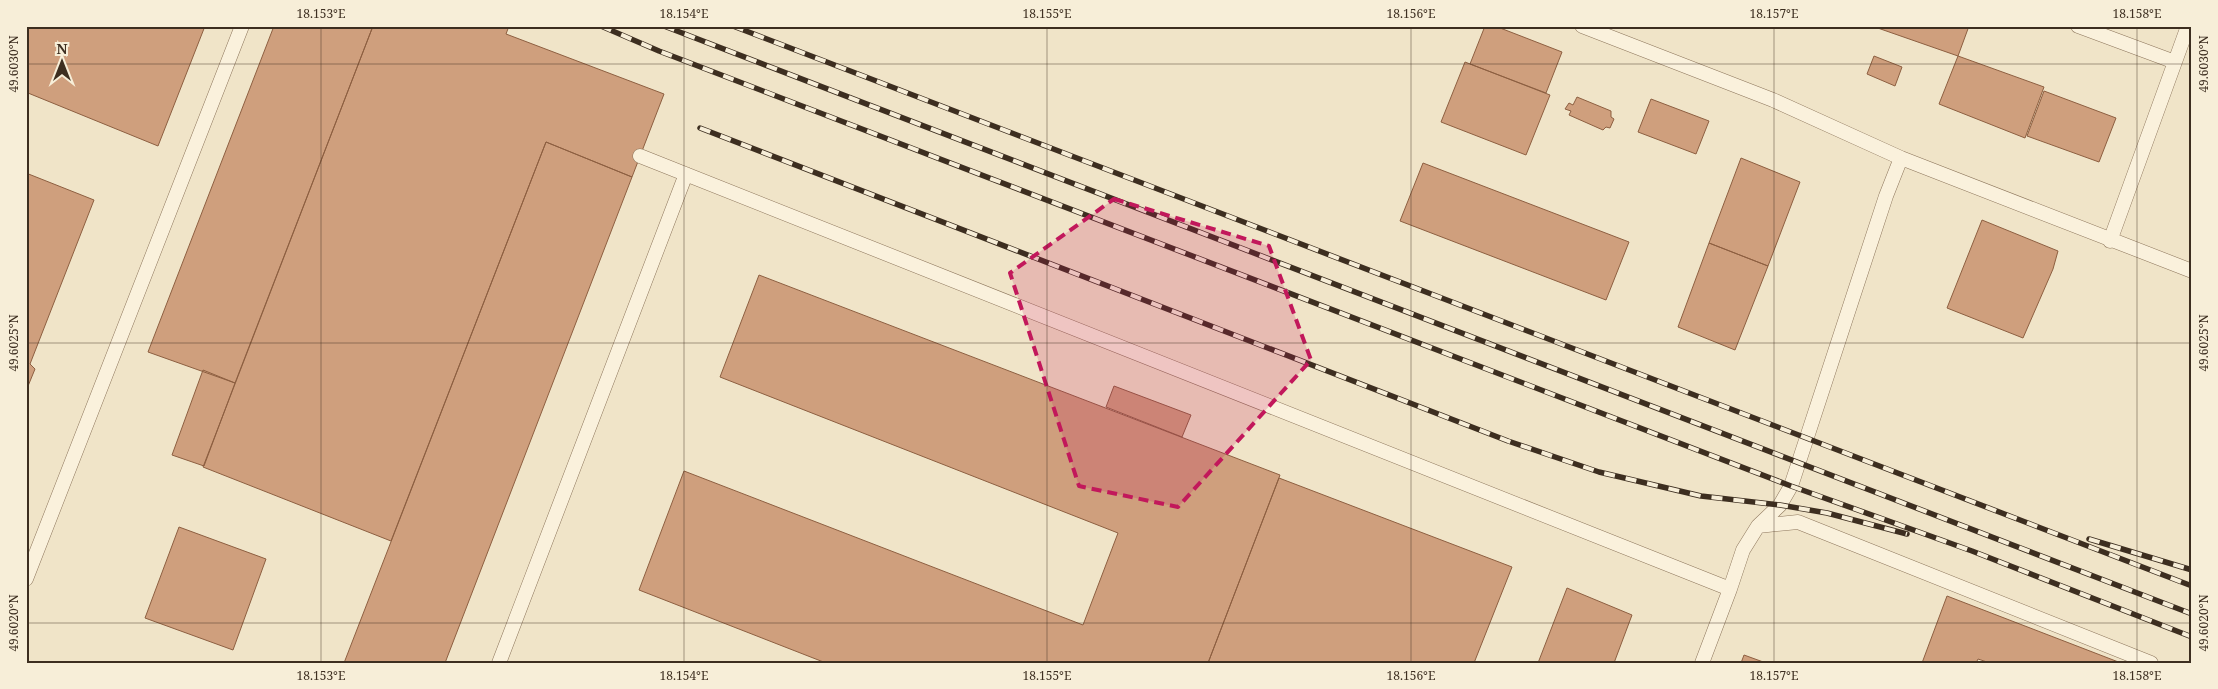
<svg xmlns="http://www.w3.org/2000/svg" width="2218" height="689" font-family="'Noto Serif',serif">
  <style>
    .building { fill: #cf9f7d; stroke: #8d5f41 }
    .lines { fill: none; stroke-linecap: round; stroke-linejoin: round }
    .lane-casing { stroke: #8d765c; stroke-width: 15 }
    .lane { stroke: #faf1dc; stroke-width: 14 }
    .rail-casing { stroke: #3d2e20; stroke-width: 5.5 }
    .rail { stroke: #f7eed8; stroke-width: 4; stroke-dasharray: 11; stroke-linecap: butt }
    .marked { fill: #c2185b; fill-opacity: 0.2; stroke: #c2185b; stroke-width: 4; stroke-dasharray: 10 6; stroke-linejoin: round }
    .ticks { fill: none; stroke: #3d2e20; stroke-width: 1; stroke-opacity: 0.45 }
    .neatline { fill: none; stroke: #3d2e20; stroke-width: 2 }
    .ticks-label { font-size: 12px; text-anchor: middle; fill: #3d2e20 }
  </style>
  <rect width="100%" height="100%" fill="#f0e4c8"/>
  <path class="building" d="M26,26H205L158,146L28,93L26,98Z
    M274,26H373L235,383L148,352Z
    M373,26H509L506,34L664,94L632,177L546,142L391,541L203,467Z
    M1485,26H1495L1562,52L1546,93L1470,64Z
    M1872,26H1969L1958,56Z
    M1874,56L1902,67L1895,86L1867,74Z
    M1958,56L2044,87L2025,138L1939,104Z
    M1465,62L1550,95L1526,155L1441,122Z
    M2044,91L2116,118L2099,162L2027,136Z
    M1577,97L1611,111V117L1614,119L1610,128L1606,127L1603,130L1569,115L1571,111L1565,109L1569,103L1573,105Z
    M1651,99L1709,121L1696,154L1638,132Z
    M546,142L632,177L445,663H344Z
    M1741,158L1800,182L1768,266L1709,243Z
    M1423,163L1629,242L1606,300L1400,221Z
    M26,173L94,200L30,364L35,369L26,391Z
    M1982,220L2058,251L2053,269L2023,338L1947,308Z
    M1709,243L1768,266L1735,350L1678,327Z
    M759,275L1280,475L1208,663H826L639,590L684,471L1083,625L1118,533L720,377Z
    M203,370L235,383L204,466L172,455Z
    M1114,386L1191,415L1182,437L1106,407Z
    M1279,478L1512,567L1474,663H1208Z
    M179,527L266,559L233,650L145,618Z
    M1567,588L1632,615L1614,663H1538Z
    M1947,596L2121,663H1990L1978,659L1976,663H1922Z
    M1744,655L1766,663H1741Z"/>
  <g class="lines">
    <defs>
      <path id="lane" d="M1582,26L1773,100L1901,158
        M2078,26L2175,62
        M640,156L1730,589
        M2110,241L2188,26
        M1758,526L1798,522L2151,663
        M26,579L242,26
        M499,663L686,174
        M1702,663L1730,589L1743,550L1758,526L1780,505L1791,486L1886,196L1901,158L2192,271"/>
    </defs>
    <use href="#lane" class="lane-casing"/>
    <use href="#lane" class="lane"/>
    <defs>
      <path id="rail" d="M601,26L659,51L1791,486L1972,551L2192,637
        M664,26L2192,614
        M733,26L2192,586
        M700,128L1508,441L1599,472L1701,496L1780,505L1827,513L1907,534
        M2089,539L2192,570"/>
    </defs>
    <use href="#rail" class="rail-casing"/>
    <use href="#rail" class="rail"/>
  </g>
  <path class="marked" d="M1114,199L1269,246L1311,360L1178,507L1079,486L1010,273Z"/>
  <path class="ticks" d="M321,26V663M684,26V663M1047,26V663M1411,26V663M1774,26V663M2137,26V663M26,64H2192M26,343H2192M26,623H2192"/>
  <rect width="2218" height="689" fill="none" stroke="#f7eed8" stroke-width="55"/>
  <g transform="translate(62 62)" stroke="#f7eed8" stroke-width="4" paint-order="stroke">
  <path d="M0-4L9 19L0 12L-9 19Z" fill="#3d2e20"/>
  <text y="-8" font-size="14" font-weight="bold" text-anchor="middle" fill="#3d2e20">N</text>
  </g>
  <rect x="28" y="28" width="2162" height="634" class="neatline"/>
  <g class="ticks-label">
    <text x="321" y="18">18.153°E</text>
    <text x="684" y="18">18.154°E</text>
    <text x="1047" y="18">18.155°E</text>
    <text x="1411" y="18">18.156°E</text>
    <text x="1774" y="18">18.157°E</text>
    <text x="2137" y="18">18.158°E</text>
    <text transform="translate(14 64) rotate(-90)" y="4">49.6030°N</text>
    <text transform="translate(2204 64) rotate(-90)" y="4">49.6030°N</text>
    <text transform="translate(14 343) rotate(-90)" y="4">49.6025°N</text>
    <text transform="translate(2204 343) rotate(-90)" y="4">49.6025°N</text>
    <text transform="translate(14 623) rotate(-90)" y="4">49.6020°N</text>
    <text transform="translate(2204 623) rotate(-90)" y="4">49.6020°N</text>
    <text x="321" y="680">18.153°E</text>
    <text x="684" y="680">18.154°E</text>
    <text x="1047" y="680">18.155°E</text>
    <text x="1411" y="680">18.156°E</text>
    <text x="1774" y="680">18.157°E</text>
    <text x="2137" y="680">18.158°E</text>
  </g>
</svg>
